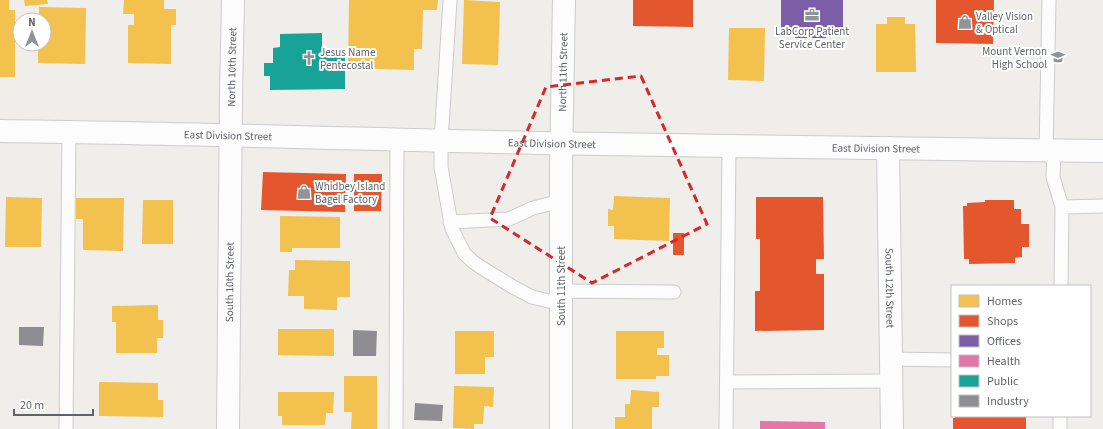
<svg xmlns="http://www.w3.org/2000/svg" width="1103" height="429" font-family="'Source Sans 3',sans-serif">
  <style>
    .homes { fill: #f2c14e }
    .shops { fill: #e4572e }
    .offices { fill: #7b5ea7 }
    .health { fill: #e377a8 }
    .public { fill: #17a398 }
    .industry { fill: #8d8d92 }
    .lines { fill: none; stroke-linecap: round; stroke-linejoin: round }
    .service-casing { stroke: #cbcccc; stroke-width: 15 }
    .minor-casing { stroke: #cbcccc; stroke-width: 24 }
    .tertiary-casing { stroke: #cbcccc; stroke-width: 24 }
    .service { stroke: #fdfcfc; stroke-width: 13 }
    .minor { stroke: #fdfcfc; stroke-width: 22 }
    .tertiary { stroke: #fdfcfc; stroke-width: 22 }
    .marked { fill: none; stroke: #d62828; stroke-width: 3; stroke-dasharray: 8 5; stroke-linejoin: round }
    .labels { text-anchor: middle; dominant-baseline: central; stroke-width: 4; stroke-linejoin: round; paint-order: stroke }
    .poi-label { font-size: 11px; fill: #5f6368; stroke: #fff; text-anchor: start }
    .street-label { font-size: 11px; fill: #5f6368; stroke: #fff }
  </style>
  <rect width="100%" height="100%" fill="#efeeea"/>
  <path class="homes" d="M0,0H9V10H15V77H0Z
    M24,0H47L48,4L25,6Z
    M124,0H164V9H176V25H171V64L128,63V25H134V14H123Z
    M349,0H438L437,10H423L422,49H414V70L348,68Z
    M464,0L500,2L498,65L462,64Z
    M39,7L86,8L85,64L38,63V44H44V20H39Z
    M887,17H905V24H915L916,72H876V24H887Z
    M729,28H765L764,81L728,80Z
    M614,196L670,198L669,241L614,239V226H608V209L613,210Z
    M6,197L42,198L41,247H5Z
    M76,198H124L123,251L83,250V219H76Z
    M143,200H173V244H142Z
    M280,216L340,217V248H292V252H280Z
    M295,260L350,261V297H337V310L304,309V296H288L289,270H295Z
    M158,305V320H163V338H157V353H116V322H112V306Z
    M278,329H334V356L278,355Z
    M455,331H494V357H485V374H455Z
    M616,331H664V348H657V355H669V376H656V379H616Z
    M344,376H377V429H351L352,412H344Z
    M99,382L158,383V400H163V417L99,416Z
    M454,386L494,387L493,407L484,406L483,424H474V429L453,428Z
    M631,390L659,392V407H652V429H615V417H625V404H630Z
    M278,392H334L333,413H326L325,425H282V416H278Z"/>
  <path class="shops" d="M633,0H693V27L633,26Z
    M936,0H994L993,44L936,43Z
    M263,172L346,174L345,212L261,210Z
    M354,174H382L381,211H354Z
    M756,197H823L824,259H816V274H824V330L755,331V291H760V239H756Z
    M985,200H1014V209H1021V224H1029V247H1022V257L1015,258V263L969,264V259H964L963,206H967V203L985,202Z
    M673,233H684V255H673Z
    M955,416H1026V429H953V418H955Z"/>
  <path class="offices" d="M781,0H843V31H826V38H795V30H781Z"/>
  <path class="health" d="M760,421L825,422V429H760Z"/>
  <path class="public" d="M322,33V52H345V89L270,90V76H264V63H273V48L280,47V34Z"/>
  <path class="industry" d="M19,327H44L43,346L19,345Z
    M353,330L377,331L376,356H353Z
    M415,403L443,405L442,421L414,420Z"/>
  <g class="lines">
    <defs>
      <path id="service" d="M450,0L441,141V167L452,229L464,253L472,261L482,268L513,287L532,297L561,304
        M1054,150L1053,177L1062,207L1061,286
        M1046,151L1049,0
        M1062,207L1103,206
        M450,222L509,219L533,208L561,201
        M561,291L674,292
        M891,359L952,360
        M727,382L891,381
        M66,429L69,132
        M396,429L397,139
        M726,429L729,147
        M1060,429V416"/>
      <g id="minor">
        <path id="s1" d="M888,148L892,429"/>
        <path id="s2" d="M228,429L231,95L233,0"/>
        <path id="s3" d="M561,429V168L564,0"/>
      </g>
      <g id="tertiary">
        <path id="s4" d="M0,131C179,133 358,139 538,143C726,147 915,148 1103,151"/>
      </g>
    </defs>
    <use href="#service" class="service-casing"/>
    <use href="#minor" class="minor-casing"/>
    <use href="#tertiary" class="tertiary-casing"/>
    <use href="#service" class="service"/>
    <use href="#minor" class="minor"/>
    <use href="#tertiary" class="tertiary"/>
  </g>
  <path class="marked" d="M641,76L707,224L592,283L490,218L546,87Z"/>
  <defs>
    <symbol id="office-bare" viewBox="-9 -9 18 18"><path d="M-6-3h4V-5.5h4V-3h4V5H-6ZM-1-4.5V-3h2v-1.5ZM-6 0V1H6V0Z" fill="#919496" stroke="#fff" stroke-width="2.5" paint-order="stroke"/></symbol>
    <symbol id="shop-bare" viewBox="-9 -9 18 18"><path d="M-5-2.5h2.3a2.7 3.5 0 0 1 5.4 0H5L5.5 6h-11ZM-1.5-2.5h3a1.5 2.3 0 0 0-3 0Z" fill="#919496" stroke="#fff" stroke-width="2.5" paint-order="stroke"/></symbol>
    <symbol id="school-bare" viewBox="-9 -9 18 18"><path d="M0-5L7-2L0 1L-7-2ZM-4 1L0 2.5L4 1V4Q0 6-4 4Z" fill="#919496" stroke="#fff" stroke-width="2.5" paint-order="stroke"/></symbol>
    <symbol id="church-bare" viewBox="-9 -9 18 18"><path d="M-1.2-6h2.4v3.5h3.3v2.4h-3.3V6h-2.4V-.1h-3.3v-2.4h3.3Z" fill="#919496" stroke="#fff" stroke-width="2.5" paint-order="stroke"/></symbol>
  </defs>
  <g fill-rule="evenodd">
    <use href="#office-bare" x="802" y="5" width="20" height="20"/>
    <use href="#shop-bare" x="955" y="12" width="20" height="20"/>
    <use href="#school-bare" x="1048" y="47" width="20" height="20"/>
    <use href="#church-bare" x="299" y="48" width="20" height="20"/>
    <use href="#shop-bare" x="294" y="182" width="20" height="20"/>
  </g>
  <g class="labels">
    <g class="poi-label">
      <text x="976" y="16">Valley Vision<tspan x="976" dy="13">&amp; Optical</tspan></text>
      <text x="812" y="31" text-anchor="middle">LabCorp Patient<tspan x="812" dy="13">Service Center</tspan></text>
      <text x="1047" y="51" text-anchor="end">Mount Vernon<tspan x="1047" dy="13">High School</tspan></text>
      <text x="320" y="52">Jesus Name<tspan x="320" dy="13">Pentecostal</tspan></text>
      <text x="315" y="186">Whidbey Island<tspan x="315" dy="13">Bagel Factory</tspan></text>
    </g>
    <g class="street-label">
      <text stroke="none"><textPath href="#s2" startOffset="362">North 10th Street</textPath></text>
      <text stroke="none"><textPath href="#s3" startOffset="357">North 11th Street</textPath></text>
      <text stroke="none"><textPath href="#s4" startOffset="228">East Division Street</textPath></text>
      <text stroke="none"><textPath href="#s4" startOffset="552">East Division Street</textPath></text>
      <text stroke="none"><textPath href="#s4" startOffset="876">East Division Street</textPath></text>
      <text stroke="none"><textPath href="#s2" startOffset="147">South 10th Street</textPath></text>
      <text transform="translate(561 286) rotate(-90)">South 11th Street</text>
      <text stroke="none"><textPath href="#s1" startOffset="140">South 12th Street</textPath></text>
    </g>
  </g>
  <rect x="951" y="285" width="140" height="132" fill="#ffffff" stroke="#bfc1c3"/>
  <rect x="959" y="295" width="20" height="12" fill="#f2c14e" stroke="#bfc1c3"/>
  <text x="987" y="305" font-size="12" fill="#5f6368">Homes</text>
  <rect x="959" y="315" width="20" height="12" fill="#e4572e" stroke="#bfc1c3"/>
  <text x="987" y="325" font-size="12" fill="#5f6368">Shops</text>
  <rect x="959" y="335" width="20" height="12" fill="#7b5ea7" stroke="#bfc1c3"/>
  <text x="987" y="345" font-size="12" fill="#5f6368">Offices</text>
  <rect x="959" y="355" width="20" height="12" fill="#e377a8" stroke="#bfc1c3"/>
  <text x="987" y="365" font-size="12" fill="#5f6368">Health</text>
  <rect x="959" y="375" width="20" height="12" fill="#17a398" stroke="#bfc1c3"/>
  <text x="987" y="385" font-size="12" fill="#5f6368">Public</text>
  <rect x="959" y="395" width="20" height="12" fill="#8d8d92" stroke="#bfc1c3"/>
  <text x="987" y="405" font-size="12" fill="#5f6368">Industry</text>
  <g transform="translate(32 32)"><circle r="19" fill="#ffffff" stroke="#bfc1c3"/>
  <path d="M0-3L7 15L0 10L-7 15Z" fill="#919496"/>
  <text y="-6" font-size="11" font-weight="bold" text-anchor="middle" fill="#5f6368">N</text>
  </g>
  <path d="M14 409v6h79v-6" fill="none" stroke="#5f6368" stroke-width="2"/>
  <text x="20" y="409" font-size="12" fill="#5f6368" stroke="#ffffff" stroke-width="3" paint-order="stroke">20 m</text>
</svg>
